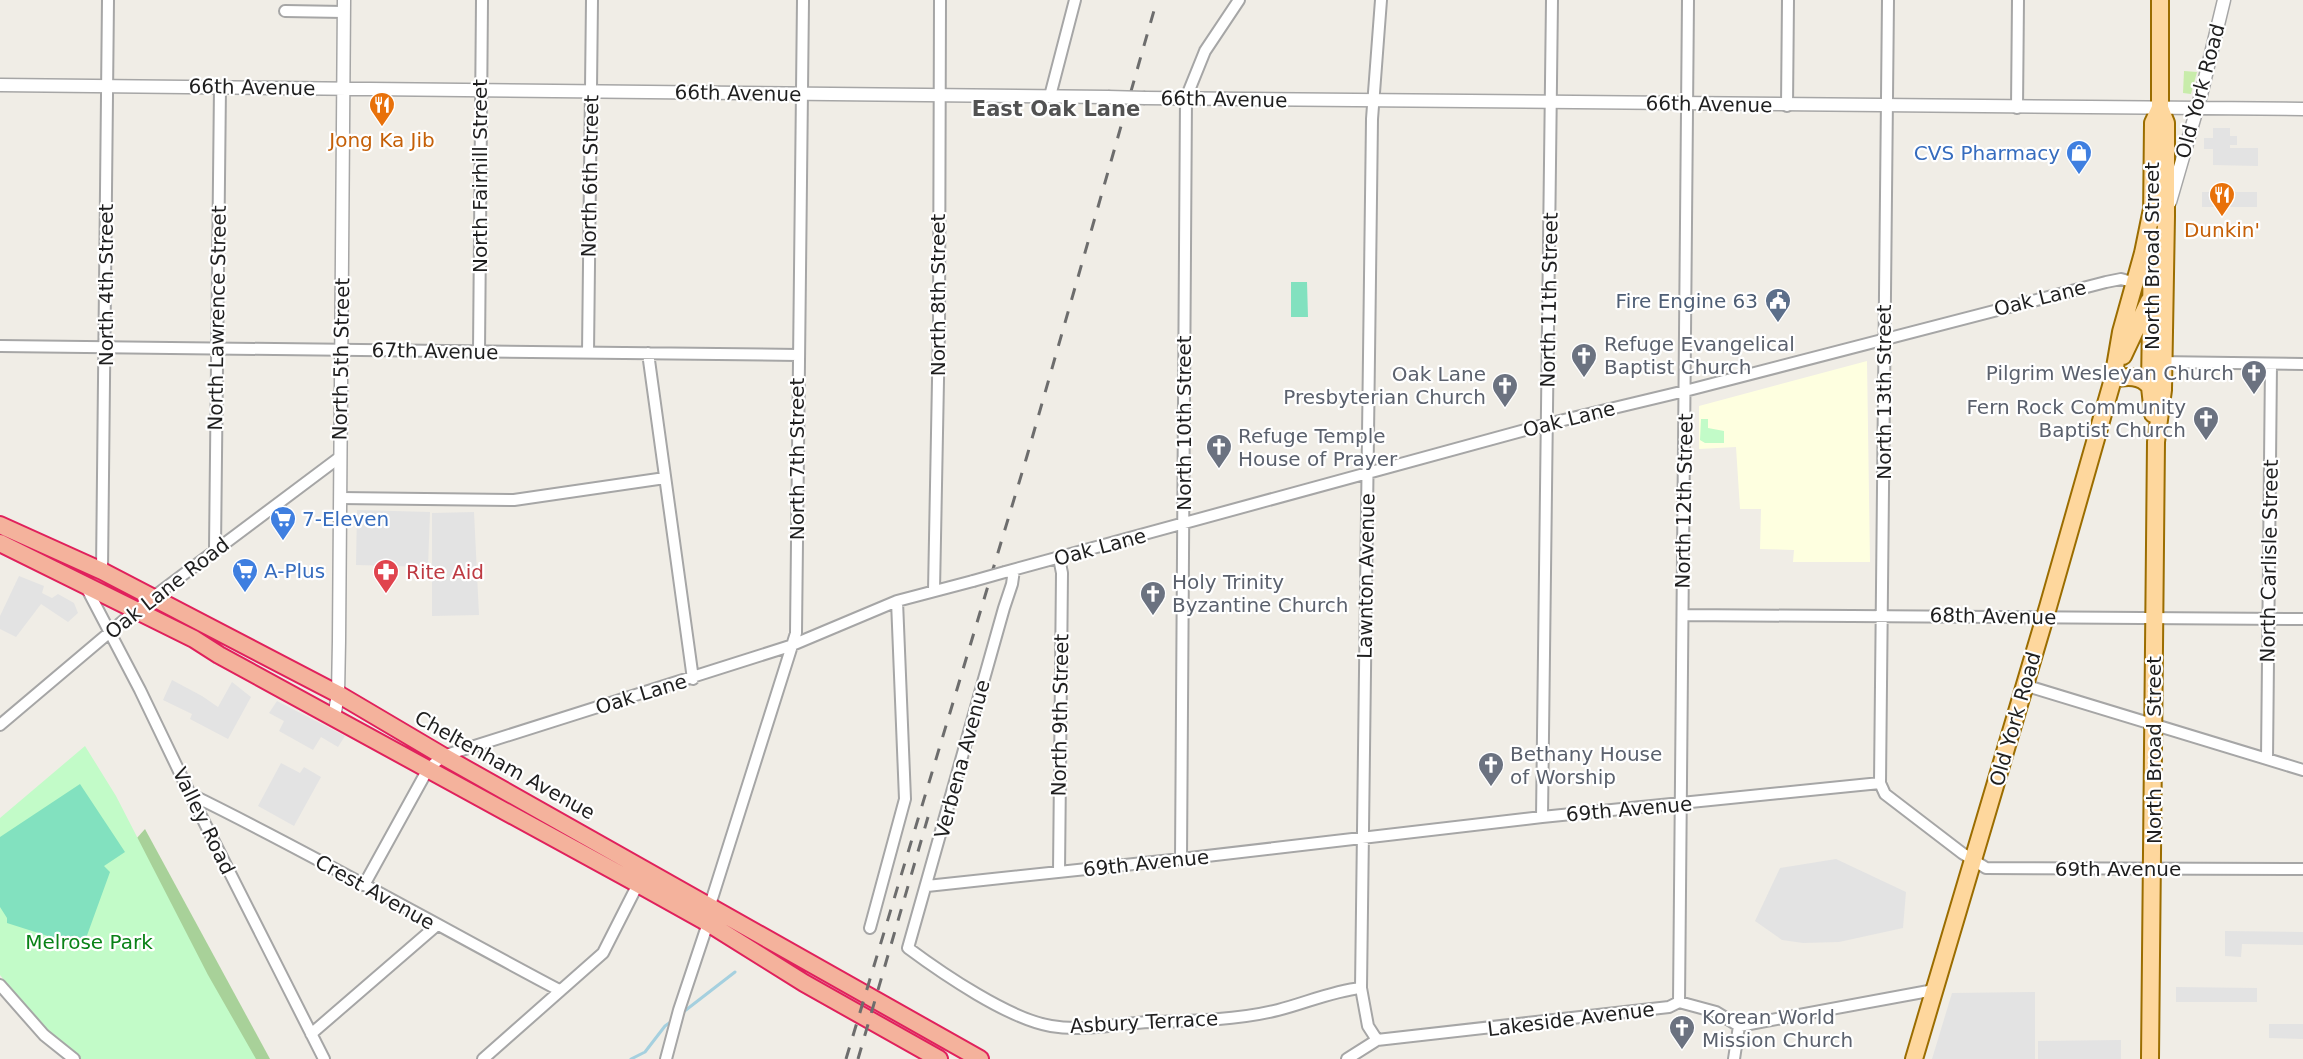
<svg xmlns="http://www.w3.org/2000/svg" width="2303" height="1059" font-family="'DejaVu Sans',sans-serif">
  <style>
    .education { fill: #feffe0 }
    .grass { fill: #c8ecaa }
    .forest { fill: #a8d199 }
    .park { fill: #c2fbc8 }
    .pitch { fill: #82e1bf }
    .parking { fill: #e3e3e3 }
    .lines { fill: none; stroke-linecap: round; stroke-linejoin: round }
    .stream { stroke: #a5d0df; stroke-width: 3 }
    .minor-casing { stroke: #a6a6a6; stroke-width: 14 }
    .tertiary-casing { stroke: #a6a6a6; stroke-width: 15 }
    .primary-casing { stroke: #9b6d00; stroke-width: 20 }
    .trunk-casing { stroke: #e0215c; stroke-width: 20 }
    .minor { stroke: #fff; stroke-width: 10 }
    .tertiary { stroke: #fff; stroke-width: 12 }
    .primary { stroke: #fed79d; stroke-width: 16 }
    .trunk { stroke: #f4b29c; stroke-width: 16 }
    .rail { stroke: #6d6d6d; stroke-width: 3; stroke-dasharray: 12 12; stroke-linecap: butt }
    .minor-bridge-casing { stroke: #a6a6a6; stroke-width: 14; stroke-linecap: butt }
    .tertiary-bridge-casing { stroke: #a6a6a6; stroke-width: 15; stroke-linecap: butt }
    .minor-bridge { stroke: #fff; stroke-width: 10 }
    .tertiary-bridge { stroke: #fff; stroke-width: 12 }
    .labels { text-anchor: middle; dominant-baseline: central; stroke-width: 4.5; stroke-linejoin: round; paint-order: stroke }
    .street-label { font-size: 20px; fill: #1f1f1f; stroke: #fff }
    .food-label { font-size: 20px; fill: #c56008; stroke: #fff }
    .shop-label { font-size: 20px; fill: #366cbe; stroke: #fff; text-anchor: start }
    .service-label { font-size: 20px; fill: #4e5e75; stroke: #fff; text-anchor: end }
    .worship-label { font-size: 20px; fill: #5b616d; stroke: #fff; text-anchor: start }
    .health-label { font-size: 20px; fill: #be3a42; stroke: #fff; text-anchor: start }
    .park-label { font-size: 20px; fill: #098217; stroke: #fff }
    .neighbourhood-label { font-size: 21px; font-weight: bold; fill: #525252; stroke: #fff }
  </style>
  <rect width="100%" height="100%" fill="#f0ede6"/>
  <path class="education" d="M1867,361L1870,562H1793L1794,550L1760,549L1761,509H1740L1736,447L1699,449V406Z"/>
  <path class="grass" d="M2184,71L2197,72L2191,94L2183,93Z"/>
  <path class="forest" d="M145,829L270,1059H184L127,849Z"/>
  <path class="park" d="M1701,419H1708V428L1724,431V443H1705L1700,440Z
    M85,746L116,796L208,975L256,1059H81L46,1031L0,975V818Z"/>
  <path class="pitch" d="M1291,282H1307L1308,317H1291Z
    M80,784L125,852L104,866L110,872L85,941L76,945L7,923V918L0,907V837Z"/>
  <path class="parking" d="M2213,128H2230V136H2237V145H2230V148H2258V166L2213,165V149H2204V138H2213Z
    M2202,192H2257V207H2202Z
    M357,510L430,512L428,567L356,565Z
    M474,512L479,615L432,616V513Z
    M19,576L44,586L42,593L52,598L58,594L74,603L78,613L68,622L41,604L16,637L0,629V616Z
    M172,680L202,696L218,707L232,682L251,697L228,739L190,719L192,714L163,700Z
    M277,701L345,736L338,747L321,737L313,750L279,731L284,721L269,713Z
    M281,763L300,773L304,767L321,777L294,826L258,806Z
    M1836,859L1906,892L1903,928L1839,942L1803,943L1782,940L1755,921L1780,868Z
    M2225,931L2303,932V945L2242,944L2241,957L2225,956Z
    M2176,987L2257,988V1002H2176Z
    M2035,992V1059H1932L1952,993Z
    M2269,1024H2303V1039L2269,1038Z
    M2121,1040V1059H2038V1041Z"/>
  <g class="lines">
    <path class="stream" d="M682,1013L735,972
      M631,1059L645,1052L665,1026L672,1021"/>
    <defs>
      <path id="minor" d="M285,11L344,12
        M1050,96L1075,0
        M1787,106L1788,0
        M2017,108L2018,0
        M0,346L798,355
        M479,352L482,0
        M588,353L592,0
        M648,353L693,679
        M2157,362L2303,364
        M340,498L514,500L665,478
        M215,549L220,87
        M1059,558L1062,573L1059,872
        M1014,570L1012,584L1004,608L908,948C943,974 1009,1019 1051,1026C1084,1032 1118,1023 1151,1022C1191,1021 1239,1020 1278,1010C1306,1003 1332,991 1361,988
        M102,571L108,0
        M1005,572L1547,424L1685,391L2106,282L2121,279L2136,283
        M85,585L140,690L190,794L324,1059
        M934,591L939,328L940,0
        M1683,615L2303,619
        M2024,685L2303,770
        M0,725L136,610L340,457
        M2267,759L2271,364
        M1880,783L1888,0
        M190,794C315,855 436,925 559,990
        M1542,817L1552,0
        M1181,859L1186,98L1205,51L1239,0
        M364,885L428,769L443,756L790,646L897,601L973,581
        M927,886L1181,859L1542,817L1880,783L1885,794L1962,853L1986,868L2303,869
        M870,928L905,799L897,601
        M0,985L44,1035L74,1059
        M1679,1002L1688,0
        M311,1034L436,926
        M1377,1040L1368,1026L1361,988L1372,119L1381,0
        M483,1059L603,953L638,884
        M666,1059L679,1010L708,923L710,905L796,633L803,0
        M1347,1059L1377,1040L1669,1007L1679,1002L1716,1012L1739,1026L1934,990
        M1734,1059L1739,1026"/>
      <path id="tertiary" d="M0,85L1108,97
        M1145,98L2303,109
        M2170,202L2201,95L2224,0
        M334,718L338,694L339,641L344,0"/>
      <path id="primary" d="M2152,220L2153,123L2160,108
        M2152,245L2150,387L2153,414
        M2123,356L2149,301
        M2113,379C2127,376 2141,375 2150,387
        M1914,1059L2048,607L2113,379L2121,332L2143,253L2152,209
        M2150,1059L2156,442L2163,390L2166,216V123L2160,108V0"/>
      <path id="trunk" d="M0,525L102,571L338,694L443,756L980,1059
        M0,543L194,639L219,655L638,884L708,923L804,983L939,1059"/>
    </defs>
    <use href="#minor" class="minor-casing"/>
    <use href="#tertiary" class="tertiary-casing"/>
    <use href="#primary" class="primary-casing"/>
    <use href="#trunk" class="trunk-casing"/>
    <use href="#minor" class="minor"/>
    <use href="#tertiary" class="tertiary"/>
    <use href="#primary" class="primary"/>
    <use href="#trunk" class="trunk"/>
    <path class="rail" d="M846,1059L1027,456L1157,0
      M858,1059L928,817"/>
    <defs>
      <path id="minor-bridge" d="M973,581L1005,572"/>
      <path id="tertiary-bridge" d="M1108,97L1145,98"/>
    </defs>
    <use href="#minor-bridge" class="minor-bridge-casing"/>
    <use href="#tertiary-bridge" class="tertiary-bridge-casing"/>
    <use href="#minor-bridge" class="minor-bridge"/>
    <use href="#tertiary-bridge" class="tertiary-bridge"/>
  </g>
  <defs>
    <symbol id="restaurant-pin" viewBox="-11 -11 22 30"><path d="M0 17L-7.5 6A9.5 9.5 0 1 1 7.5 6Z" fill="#e8710a" stroke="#fff"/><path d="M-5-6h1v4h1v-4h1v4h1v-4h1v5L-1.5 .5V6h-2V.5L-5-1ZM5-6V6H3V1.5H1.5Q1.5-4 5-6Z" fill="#fff"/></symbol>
    <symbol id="shop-pin" viewBox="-11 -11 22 30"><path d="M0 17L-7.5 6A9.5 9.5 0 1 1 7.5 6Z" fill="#3f7fe0" stroke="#fff"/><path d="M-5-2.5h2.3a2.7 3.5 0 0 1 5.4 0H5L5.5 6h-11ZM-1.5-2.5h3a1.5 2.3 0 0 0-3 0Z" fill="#fff"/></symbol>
    <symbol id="civic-pin" viewBox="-11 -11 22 30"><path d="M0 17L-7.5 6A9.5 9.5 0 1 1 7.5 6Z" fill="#5c6f8a" stroke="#fff"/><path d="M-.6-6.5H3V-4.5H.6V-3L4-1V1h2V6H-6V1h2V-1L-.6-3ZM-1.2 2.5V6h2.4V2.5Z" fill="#fff"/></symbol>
    <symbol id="church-pin" viewBox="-11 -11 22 30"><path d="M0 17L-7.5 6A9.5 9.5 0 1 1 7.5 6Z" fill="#6b7280" stroke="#fff"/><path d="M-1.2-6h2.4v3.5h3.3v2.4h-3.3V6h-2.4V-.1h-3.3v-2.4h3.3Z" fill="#fff"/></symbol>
    <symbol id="supermarket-pin" viewBox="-11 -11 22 30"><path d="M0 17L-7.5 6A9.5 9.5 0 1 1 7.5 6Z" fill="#3f7fe0" stroke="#fff"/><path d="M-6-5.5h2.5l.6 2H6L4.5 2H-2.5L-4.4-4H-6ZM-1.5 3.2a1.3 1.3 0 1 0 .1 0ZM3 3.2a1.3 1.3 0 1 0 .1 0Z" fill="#fff"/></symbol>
    <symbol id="pharmacy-pin" viewBox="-11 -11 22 30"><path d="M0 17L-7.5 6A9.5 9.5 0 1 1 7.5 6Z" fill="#e0444e" stroke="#fff"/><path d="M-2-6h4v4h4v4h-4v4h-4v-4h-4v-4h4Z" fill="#fff"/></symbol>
  </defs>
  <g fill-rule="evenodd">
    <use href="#restaurant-pin" x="367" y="90" width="30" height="40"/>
    <use href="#shop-pin" x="2064" y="138" width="30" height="40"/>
    <use href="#restaurant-pin" x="2207" y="180" width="30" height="40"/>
    <use href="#civic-pin" x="1763" y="286" width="30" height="40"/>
    <use href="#church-pin" x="1569" y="341" width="30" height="40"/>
    <use href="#church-pin" x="2239" y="358" width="30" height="40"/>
    <use href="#church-pin" x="1490" y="371" width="30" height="40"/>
    <use href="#church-pin" x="2191" y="404" width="30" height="40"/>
    <use href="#church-pin" x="1204" y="432" width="30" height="40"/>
    <use href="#supermarket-pin" x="268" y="504" width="30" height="40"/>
    <use href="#supermarket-pin" x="230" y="556" width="30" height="40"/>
    <use href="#pharmacy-pin" x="371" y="557" width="30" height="40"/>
    <use href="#church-pin" x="1138" y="579" width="30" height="40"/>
    <use href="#church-pin" x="1476" y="750" width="30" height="40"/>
    <use href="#church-pin" x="1667" y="1013" width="30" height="40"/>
  </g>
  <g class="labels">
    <g class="street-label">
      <text transform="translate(252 87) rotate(1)">66th Avenue</text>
      <text transform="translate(2200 91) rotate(-75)">Old York Road</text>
      <text transform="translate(738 93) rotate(1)">66th Avenue</text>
      <text transform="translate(1224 99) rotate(1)">66th Avenue</text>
      <text transform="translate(1709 104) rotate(1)">66th Avenue</text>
      <text transform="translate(480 176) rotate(-90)">North Fairhill Street</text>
      <text transform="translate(590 176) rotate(-89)">North 6th Street</text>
      <text transform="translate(2152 256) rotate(-90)">North Broad Street</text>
      <text transform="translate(106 285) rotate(-90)">North 4th Street</text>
      <text transform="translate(938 295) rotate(-90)">North 8th Street</text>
      <text transform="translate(2040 298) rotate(-14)">Oak Lane</text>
      <text transform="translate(1549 300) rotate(-89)">North 11th Street</text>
      <text transform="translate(217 318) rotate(-89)">North Lawrence Street</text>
      <text transform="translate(435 351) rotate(1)">67th Avenue</text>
      <text transform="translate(341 359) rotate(-89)">North 5th Street</text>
      <text transform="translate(1884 392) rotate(-90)">North 13th Street</text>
      <text transform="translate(1569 419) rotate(-14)">Oak Lane</text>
      <text transform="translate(1184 423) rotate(-90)">North 10th Street</text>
      <text transform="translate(797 459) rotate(-90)">North 7th Street</text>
      <text transform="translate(1684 501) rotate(-89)">North 12th Street</text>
      <text transform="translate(1100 547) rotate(-15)">Oak Lane</text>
      <text transform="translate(2269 561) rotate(-89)">North Carlisle Street</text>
      <text transform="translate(1366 576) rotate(-89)">Lawnton Avenue</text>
      <text transform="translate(167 588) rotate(-38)">Oak Lane Road</text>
      <text transform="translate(1993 616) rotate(1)">68th Avenue</text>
      <text transform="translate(641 694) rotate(-17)">Oak Lane</text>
      <text transform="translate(1060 715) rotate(-89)">North 9th Street</text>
      <text transform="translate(2015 719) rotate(-74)">Old York Road</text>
      <text transform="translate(2154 750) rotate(-90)">North Broad Street</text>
      <text transform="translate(962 759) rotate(-75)">Verbena Avenue</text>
      <text transform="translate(505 765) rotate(29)">Cheltenham Avenue</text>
      <text transform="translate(1629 809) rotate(-5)">69th Avenue</text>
      <text transform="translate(204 821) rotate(64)">Valley Road</text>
      <text transform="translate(1146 863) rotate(-6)">69th Avenue</text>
      <text x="2118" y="869">69th Avenue</text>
      <text transform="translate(375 892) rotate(29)">Crest Avenue</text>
      <text transform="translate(1571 1019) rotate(-7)">Lakeside Avenue</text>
      <text transform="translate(1144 1022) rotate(-3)">Asbury Terrace</text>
    </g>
    <g class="food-label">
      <text x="382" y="140">Jong Ka Jib</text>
      <text x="2222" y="230">Dunkin'</text>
    </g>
    <g class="shop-label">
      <text x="2060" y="153" text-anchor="end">CVS Pharmacy</text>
      <text x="302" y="519">7-Eleven</text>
      <text x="264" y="571">A-Plus</text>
    </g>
    <g class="service-label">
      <text x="1758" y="301">Fire Engine 63</text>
    </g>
    <g class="worship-label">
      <text x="1604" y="344">Refuge Evangelical<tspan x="1604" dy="23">Baptist Church</tspan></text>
      <text x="2234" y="373" text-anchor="end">Pilgrim Wesleyan Church</text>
      <text x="1486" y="374" text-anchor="end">Oak Lane<tspan x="1486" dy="23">Presbyterian Church</tspan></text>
      <text x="2186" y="407" text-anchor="end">Fern Rock Community<tspan x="2186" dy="23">Baptist Church</tspan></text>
      <text x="1238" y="436">Refuge Temple<tspan x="1238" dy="23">House of Prayer</tspan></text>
      <text x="1172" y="582">Holy Trinity<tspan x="1172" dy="23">Byzantine Church</tspan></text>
      <text x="1510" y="754">Bethany House<tspan x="1510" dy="23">of Worship</tspan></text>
      <text x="1702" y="1017">Korean World<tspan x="1702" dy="23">Mission Church</tspan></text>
    </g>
    <g class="health-label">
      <text x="406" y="572">Rite Aid</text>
    </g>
    <g class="park-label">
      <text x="89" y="942">Melrose Park</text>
    </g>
    <g class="neighbourhood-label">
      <text x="1056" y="109">East Oak Lane</text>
    </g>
  </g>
</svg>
